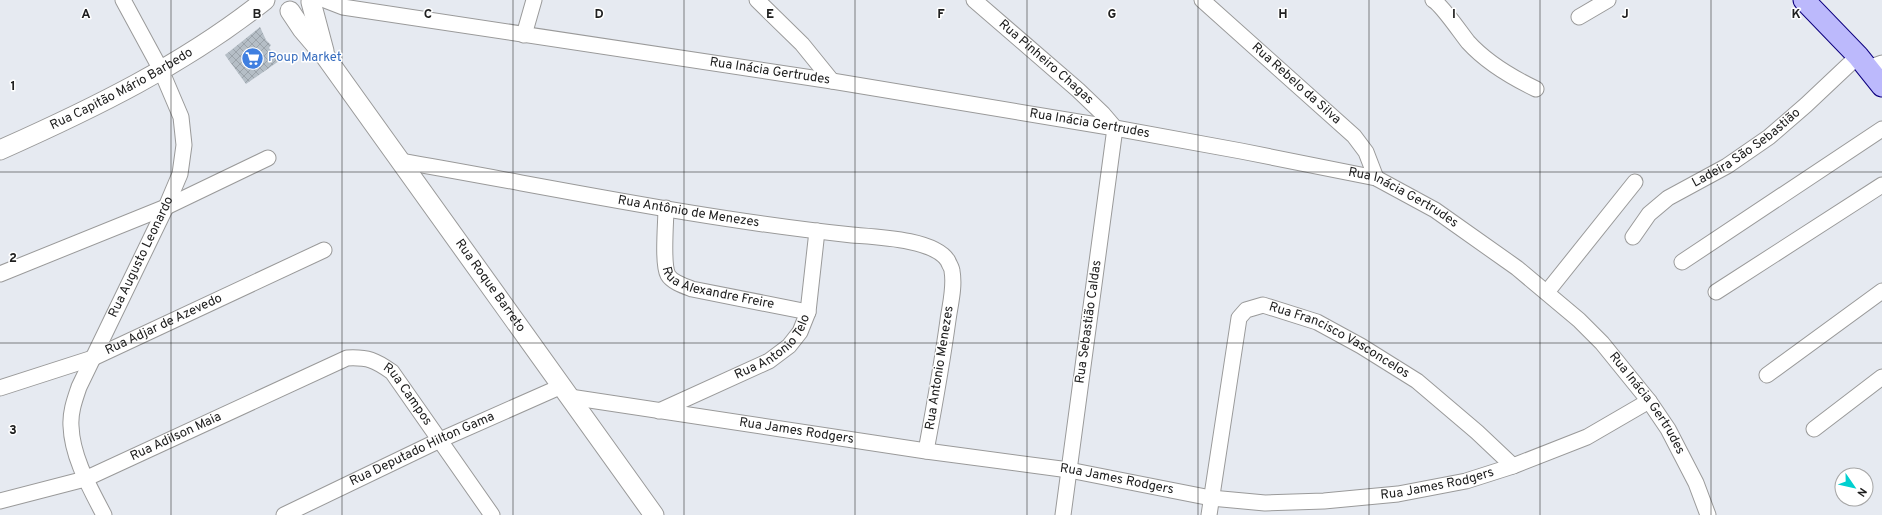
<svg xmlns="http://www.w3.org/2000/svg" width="1882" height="515" font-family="Overpass,sans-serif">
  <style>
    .building { fill: url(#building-cross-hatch) }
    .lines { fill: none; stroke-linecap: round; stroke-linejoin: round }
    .minor-casing { stroke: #9a9a9a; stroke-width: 17 }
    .tertiary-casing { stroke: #9a9a9a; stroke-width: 21 }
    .secondary-casing { stroke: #0d007e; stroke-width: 23 }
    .minor { stroke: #fff; stroke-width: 15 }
    .tertiary { stroke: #fff; stroke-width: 19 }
    .secondary { stroke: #bcb9fc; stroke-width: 21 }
    .grid { fill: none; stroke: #202020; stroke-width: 1; stroke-opacity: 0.55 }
    .labels { text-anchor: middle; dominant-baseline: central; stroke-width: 3; stroke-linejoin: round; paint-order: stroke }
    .shop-label { font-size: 13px; fill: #366cbe; stroke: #fff; text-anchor: start }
    .street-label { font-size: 13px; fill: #202020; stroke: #fff }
    .grid-label { font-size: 13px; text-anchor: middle; font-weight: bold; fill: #202020; stroke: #fff; stroke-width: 3; stroke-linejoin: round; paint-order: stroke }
  </style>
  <defs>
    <pattern id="building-cross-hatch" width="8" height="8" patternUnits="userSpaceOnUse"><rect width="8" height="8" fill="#b5bec6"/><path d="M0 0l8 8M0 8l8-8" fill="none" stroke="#9ba3aa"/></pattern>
  </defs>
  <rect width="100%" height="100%" fill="#e6eaf1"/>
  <path class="building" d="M260,27L266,40L271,45L269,48L279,61L246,84L225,55Z"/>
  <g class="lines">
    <defs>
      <g id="minor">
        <path id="s1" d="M325,0L343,7L832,81L1115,128L1241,151L1376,178L1435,210L1517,268L1579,320L1602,343L1649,401L1668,429L1696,483L1708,515"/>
        <path d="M757,0L802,44L832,81"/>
        <path id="s2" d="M974,0L1078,90L1103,114L1115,128L1063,515"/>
        <path id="s3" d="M1202,0L1354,136L1366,152L1376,178"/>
        <path d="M1433,0C1442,5 1460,32 1468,42C1487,63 1511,77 1536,89"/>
        <path d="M1579,17L1608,0"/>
        <path d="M524,35L534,0"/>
        <path d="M1868,68L1882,63"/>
        <path id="s4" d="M400,161C550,187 700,219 852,235C876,237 935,239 948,261C949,264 952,268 952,271C955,287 950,305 948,320C942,364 934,408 926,451"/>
        <path id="s5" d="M666,208C666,222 662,264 668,275C672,282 684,286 692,289L808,312"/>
        <path id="s6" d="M1633,237L1649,214L1668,198L1727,166L1769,137L1806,105L1858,56"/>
        <path d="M1682,262L1882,129"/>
        <path d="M0,274L166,207L268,158"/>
        <path d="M1547,292L1635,182"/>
        <path d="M1716,292L1882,185"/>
        <path d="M1767,375L1882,291"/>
        <path id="s7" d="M0,388L93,358L324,250"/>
        <path id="s8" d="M570,397L926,451L1069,470L1211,498L1265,503L1324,501L1398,494L1466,481L1513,466L1587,437L1649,401"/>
        <path id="s9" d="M659,411L769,361L789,346L800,332L808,312L817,231"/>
        <path d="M1814,429L1882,377"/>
        <path id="s10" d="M0,501L85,479L347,358C368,357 375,360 392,372L492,515"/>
        <path id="s11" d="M104,515C90,488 72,457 71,426C70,412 75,399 79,387L166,207L180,174L184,145L181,117L161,70L123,0"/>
        <path id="s12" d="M284,515L440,440L562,386"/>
        <path id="s13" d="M1209,515L1239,318L1246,310L1263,305L1317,322L1361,346L1417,381L1477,432L1513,466"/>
      </g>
      <g id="tertiary">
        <path d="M311,2L324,51"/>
        <path id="s14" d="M290,11L302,29L325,56L654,515"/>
        <path id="s15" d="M0,150C92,109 185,64 265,0"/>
      </g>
      <path id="secondary" d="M1804,0L1858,56L1882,86"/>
    </defs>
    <use href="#minor" class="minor-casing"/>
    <use href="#tertiary" class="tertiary-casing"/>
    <use href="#secondary" class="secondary-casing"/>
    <use href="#minor" class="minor"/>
    <use href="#tertiary" class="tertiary"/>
    <use href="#secondary" class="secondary"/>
  </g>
  <path class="grid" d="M171,0V515M342,0V515M513,0V515M684,0V515M855,0V515M1027,0V515M1198,0V515M1369,0V515M1540,0V515M1711,0V515M0,172H1882M0,343H1882"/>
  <defs>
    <symbol id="supermarket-disc" viewBox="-11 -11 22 22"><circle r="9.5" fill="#3f7fe0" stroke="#fff"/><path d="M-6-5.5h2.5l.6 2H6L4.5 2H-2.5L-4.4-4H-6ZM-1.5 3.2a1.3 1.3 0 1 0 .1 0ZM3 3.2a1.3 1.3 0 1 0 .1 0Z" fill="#fff"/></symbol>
  </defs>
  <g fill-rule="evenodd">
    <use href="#supermarket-disc" x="240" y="46" width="25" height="25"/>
  </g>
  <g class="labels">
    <g class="shop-label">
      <text x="268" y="58">Poup Market</text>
    </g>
    <g class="street-label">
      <text stroke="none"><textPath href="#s2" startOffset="95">Rua Pinheiro Chagas</textPath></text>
      <text stroke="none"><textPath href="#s1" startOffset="451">Rua Inácia Gertrudes</textPath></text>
      <text stroke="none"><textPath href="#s3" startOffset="126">Rua Rebelo da Silva</textPath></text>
      <text stroke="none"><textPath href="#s15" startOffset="136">Rua Capitão Mário Barbedo</textPath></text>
      <text stroke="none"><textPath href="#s1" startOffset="775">Rua Inácia Gertrudes</textPath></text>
      <text stroke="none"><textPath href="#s6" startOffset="146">Ladeira São Sebastião</textPath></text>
      <text stroke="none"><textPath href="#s1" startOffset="1099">Rua Inácia Gertrudes</textPath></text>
      <text stroke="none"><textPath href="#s4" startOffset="293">Rua Antônio de Menezes</textPath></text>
      <text stroke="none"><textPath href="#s11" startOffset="280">Rua Augusto Leonardo</textPath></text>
      <text stroke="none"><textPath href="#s5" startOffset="119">Rua Alexandre Freire</textPath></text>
      <text stroke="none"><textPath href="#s14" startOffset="340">Rua Roque Barreto</textPath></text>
      <text transform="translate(1089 322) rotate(-82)">Rua Sebastião Caldas</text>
      <text stroke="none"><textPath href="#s7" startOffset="176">Rua Adjar de Azevedo</textPath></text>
      <text stroke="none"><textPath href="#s13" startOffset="312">Rua Francisco Vasconcelos</textPath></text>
      <text stroke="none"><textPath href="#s9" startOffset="133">Rua Antonio Telo</textPath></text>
      <text transform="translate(940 368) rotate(-81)">Rua Antonio Menezes</text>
      <text stroke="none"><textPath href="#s10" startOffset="452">Rua Campos</textPath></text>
      <text stroke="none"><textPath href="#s1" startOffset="1423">Rua Inácia Gertrudes</textPath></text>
      <text stroke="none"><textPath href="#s8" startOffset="229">Rua James Rodgers</textPath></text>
      <text stroke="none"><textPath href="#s10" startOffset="188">Rua Adilson Maia</textPath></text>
      <text stroke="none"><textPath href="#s12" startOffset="153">Rua Deputado Hilton Gama</textPath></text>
      <text stroke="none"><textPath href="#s8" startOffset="553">Rua James Rodgers</textPath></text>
      <text stroke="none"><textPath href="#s8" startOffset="877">Rua James Rodgers</textPath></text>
    </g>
  </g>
  <g class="grid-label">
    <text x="86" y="18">A</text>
    <text x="257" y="18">B</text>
    <text x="428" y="18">C</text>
    <text x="599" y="18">D</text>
    <text x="770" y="18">E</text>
    <text x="941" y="18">F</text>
    <text x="1112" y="18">G</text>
    <text x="1283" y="18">H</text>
    <text x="1454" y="18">I</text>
    <text x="1625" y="18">J</text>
    <text x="1796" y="18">K</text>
    <text x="13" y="90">1</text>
    <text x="13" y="262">2</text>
    <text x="13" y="434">3</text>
  </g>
  <g transform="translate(1854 487) rotate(124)"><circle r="19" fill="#ffffff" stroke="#a6a6a6"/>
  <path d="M0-3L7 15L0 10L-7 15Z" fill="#00d0d0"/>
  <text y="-6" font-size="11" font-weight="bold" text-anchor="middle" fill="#202020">N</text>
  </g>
</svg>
